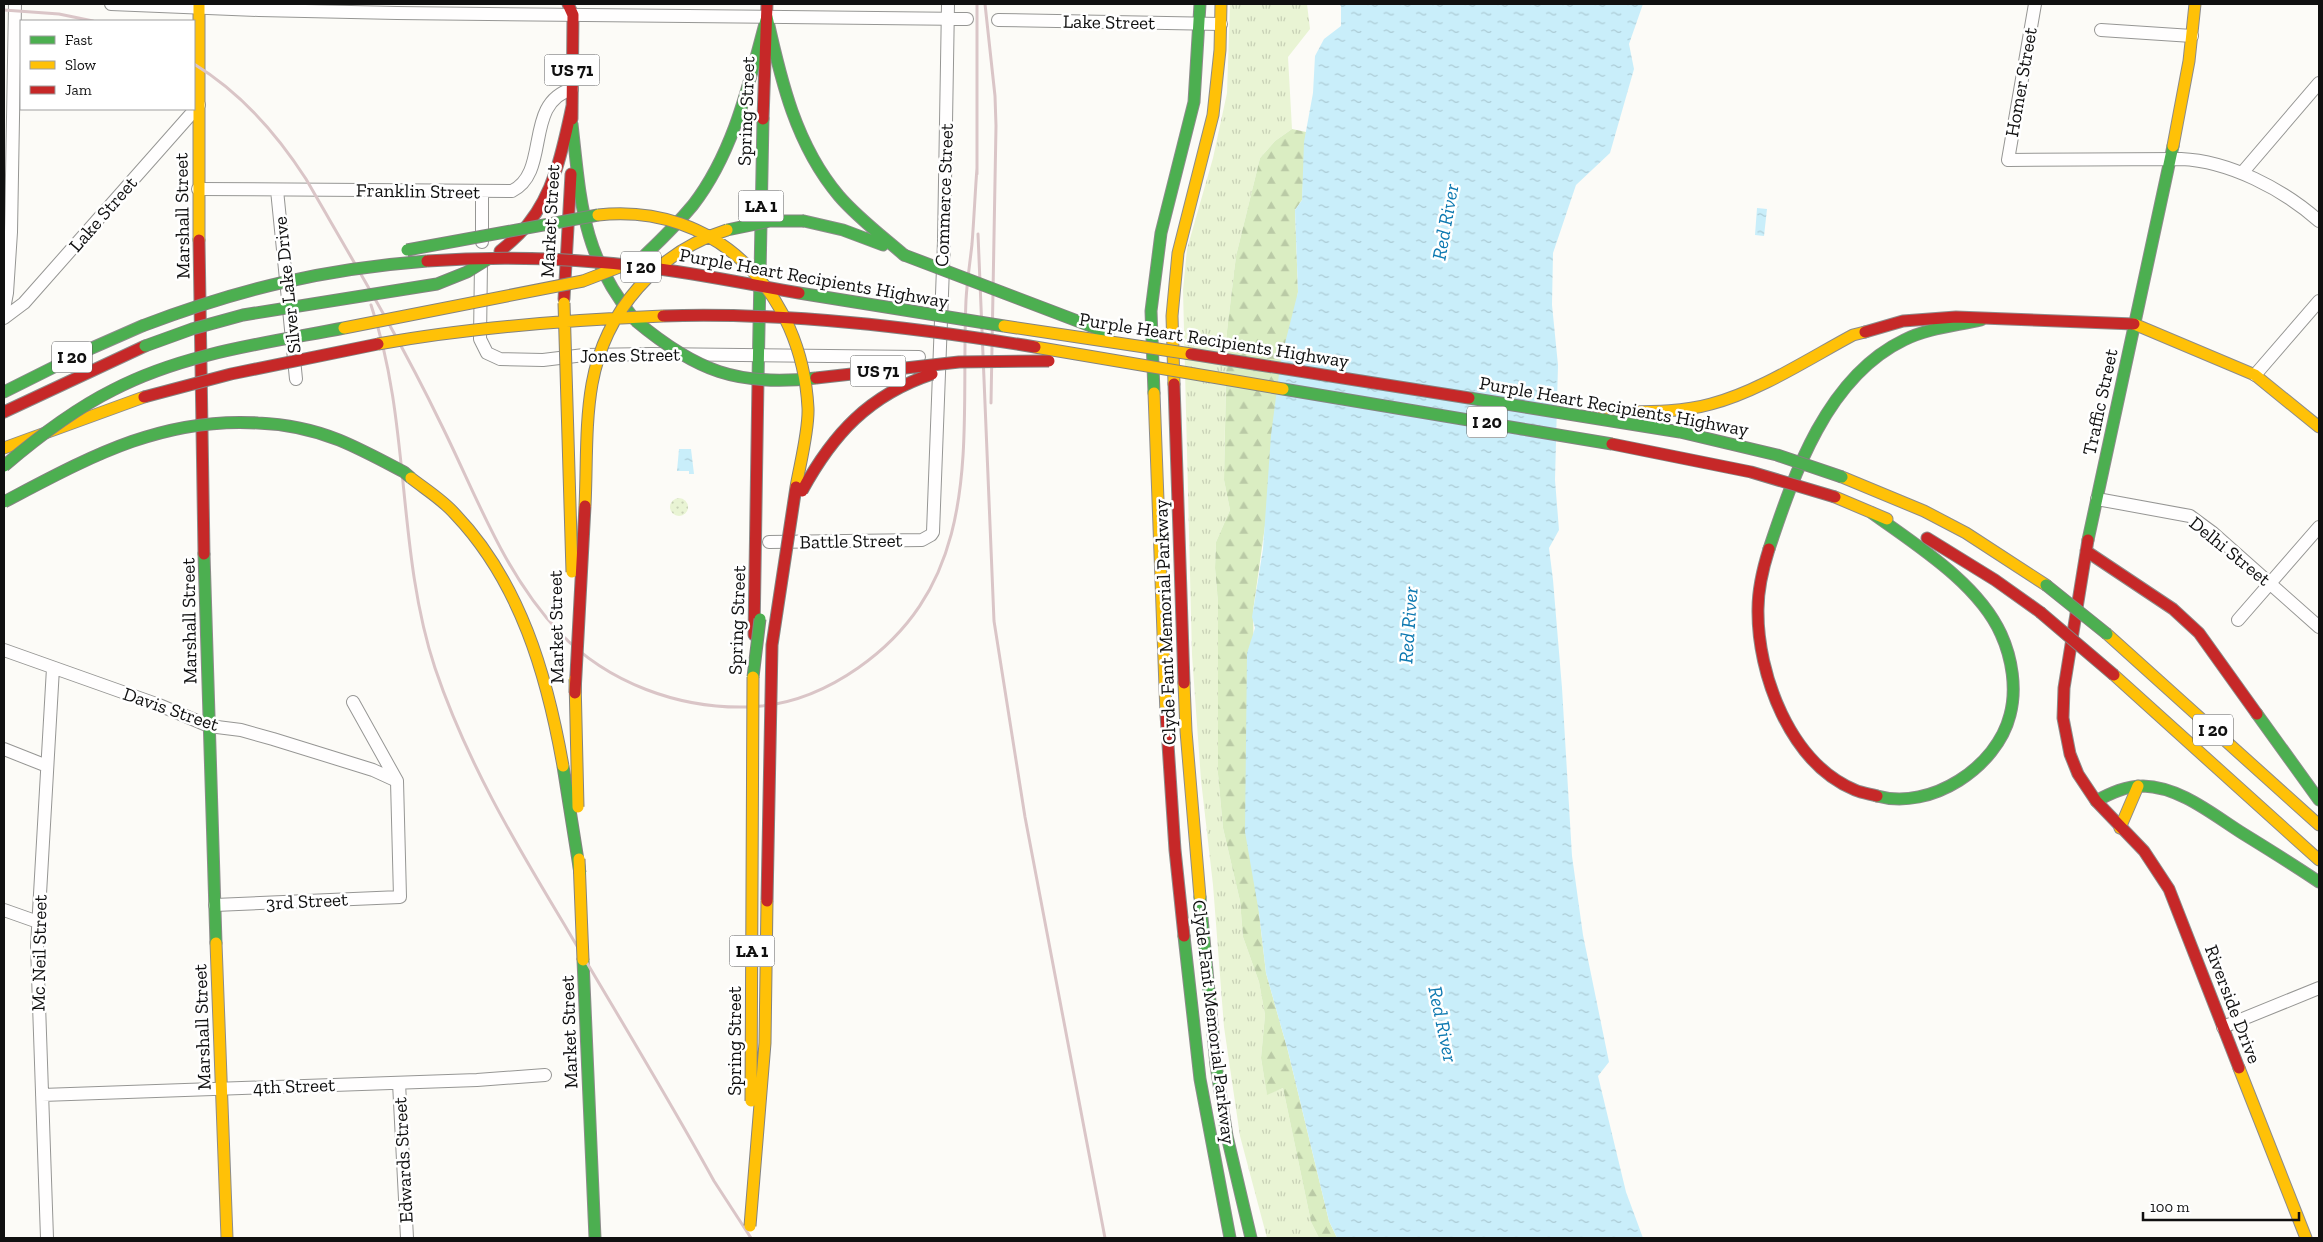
<svg xmlns="http://www.w3.org/2000/svg" width="2323" height="1242" font-family="'Zilla Slab',serif">
  <style>
    .grass { fill: url(#grass-tufts) }
    .forest { fill: url(#forest-firs) }
    .park { fill: url(#park-dots) }
    .water { fill: url(#water-ripples) }
    .lines { fill: none; stroke-linecap: round; stroke-linejoin: round }
    .street-casing { stroke: #969694; stroke-width: 14 }
    .fast-casing { stroke: #8d8c8b; stroke-width: 13 }
    .slow-casing { stroke: #8d8c8b; stroke-width: 13 }
    .jam-casing { stroke: #8d8c8b; stroke-width: 13 }
    .street { stroke: #fffefe; stroke-width: 12 }
    .fast { stroke: #4caf50; stroke-width: 11 }
    .slow { stroke: #ffc107; stroke-width: 11 }
    .jam { stroke: #c62828; stroke-width: 11 }
    .rail { stroke: #dac5c7; stroke-width: 3 }
    .fast-bridge-casing { stroke: #848381; stroke-width: 13; stroke-linecap: butt }
    .slow-bridge-casing { stroke: #848381; stroke-width: 13; stroke-linecap: butt }
    .jam-bridge-casing { stroke: #848381; stroke-width: 13; stroke-linecap: butt }
    .fast-bridge { stroke: #4caf50; stroke-width: 11 }
    .slow-bridge { stroke: #ffc107; stroke-width: 11 }
    .jam-bridge { stroke: #c62828; stroke-width: 11 }
    .labels { text-anchor: middle; dominant-baseline: central; stroke-width: 5; stroke-linejoin: round; paint-order: stroke }
    .shield { fill: #fff; stroke: #585858; stroke-width: 1 }
    .shield-label { font-size: 18px; font-weight: bold; fill: #101010 }
    .street-label { font-size: 19px; fill: #101010; stroke: #fff }
    .water-label { font-size: 20px; font-style: italic; fill: #0c78b0; stroke: #fff }
  </style>
  <defs>
    <pattern id="grass-tufts" width="24" height="20" patternUnits="userSpaceOnUse" patternTransform="scale(1.25)"><rect width="24" height="20" fill="#e9f4d4"/><path d="M3 7l-1-3M5 7V3M7 7l1-3M15 17l-1-3M17 17v-4M19 17l1-3" fill="none" stroke="#c7d0b5"/></pattern>
    <pattern id="forest-firs" width="22" height="20" patternUnits="userSpaceOnUse" patternTransform="scale(1.25)"><rect width="22" height="20" fill="#daedc2"/><path d="M5 1l3.5 6h-7zM16 11l3.5 6h-7z" fill="#bacaa6"/></pattern>
    <pattern id="park-dots" width="8" height="8" patternUnits="userSpaceOnUse" patternTransform="scale(1.25)"><rect width="8" height="8" fill="#e9f4d4"/><path d="M2 2h.1M6 6h.1" fill="none" stroke="#c7d0b5" stroke-width="1.8" stroke-linecap="round"/></pattern>
    <pattern id="water-ripples" width="26" height="14" patternUnits="userSpaceOnUse" patternTransform="scale(1.25)"><rect width="26" height="14" fill="#c9eefa"/><path d="M2 4q2-2 4 0t4 0M15 11q2-2 4 0t4 0" fill="none" stroke="#accbd5"/></pattern>
  </defs>
  <rect width="100%" height="100%" fill="#fcfbf7"/>
  <path class="grass" d="M1230,4H1307L1310,29L1288,57L1292,129L1275,141L1260,158L1236,256L1227,331L1225,423L1224,480L1230,510L1216,542L1215,568L1218,602V774L1223,828L1240,901L1243,937L1259,982L1265,1015L1261,1058L1267,1094L1283,1088L1311,1222L1319,1238H1267L1240,1136L1224,1027L1213,885L1201,780L1192,655L1183,290L1187,249L1213,158L1227,93Z"/>
  <path class="forest" d="M1292,129L1306,132L1302,200L1295,210L1298,292L1253,611L1259,913L1266,973L1288,1051L1329,1221L1337,1238H1319L1311,1222L1283,1088L1267,1095L1261,1058L1265,1015L1259,982L1243,937L1240,901L1223,828L1218,774V602L1215,568L1216,542L1230,510L1224,480L1227,331L1236,256L1260,158L1275,141Z"/>
  <path class="park" d="M670 507a9 9 0 1 1 18 0a9 9 0 1 1-18 0Z"/>
  <path class="water" d="M1339,4H1643L1629,44L1634,69L1610,153L1576,185L1553,253L1552,305L1558,365L1555,480L1559,530L1549,548L1553,580L1562,688L1572,856L1583,935L1609,1062L1598,1076L1626,1192L1643,1238H1337L1329,1221L1288,1051L1266,973L1259,913L1245,832L1247,653L1255,628L1252,617L1263,549L1271,435L1281,359L1298,292L1295,210L1302,200L1304,142L1313,93L1315,56L1324,39L1341,26V6Z
    M1757,208L1767,209L1764,236L1755,235Z
    M679,449H691L694,474H689V471H677Z"/>
  <g class="lines">
    <defs>
      <path id="street" d="M111,4L259,10L397,13L967,19
        M2035,4L2008,160L2181,159C2229,161 2283,189 2319,221
        M998,20L1221,24
        M2101,30L2192,36
        M2242,173L2319,83
        M198,189L512,191C551,172 523,103 572,89
        M277,190L296,379
        M482,242V192
        M481,262L480,339L487,353L500,359L543,360L584,355L651,354L919,357
        M4,309L7,293L11,232L15,4
        M4,318L24,303L199,105
        M2255,375L2319,301
        M2097,499L2190,516L2213,533L2319,627
        M769,542L922,540L931,535L933,532L944,241L948,4
        M2238,620L2319,527
        M4,650L159,705L209,726L241,730L273,739L373,770L397,781
        M4,749L47,766
        M215,905L400,897L397,781L353,702
        M4,910L38,922
        M2223,1027L2319,988
        M399,1083L407,1238
        M42,1095L477,1080L545,1075
        M47,1238L37,946L53,668"/>
      <path id="fast" d="M767,17C781,81 796,145 839,196C858,218 882,236 904,255
        M572,124C581,204 582,255 635,320
        M804,221L843,230L883,245
        M645,255C662,239 678,223 693,205C734,152 749,83 766,20
        M758,380L763,119
        M4,392L92,348L142,326
        M1154,393L1151,311L1161,233L1194,102L1200,4
        M1872,513C1916,545 1978,583 2001,634C2012,658 2017,689 2010,715C1997,767 1931,811 1877,796
        M2088,540L2173,146
        M1769,549C1794,474 1827,377 1904,340C1928,328 1955,326 1981,320
        M204,554L216,943
        M2257,714L2319,800
        M2096,801C2111,793 2126,786 2143,786C2180,787 2212,814 2242,833C2268,849 2294,865 2319,882
        M1200,897L1216,1065L1227,1136L1251,1238
        M1184,936L1200,1079L1230,1238
        M583,960L595,1238"/>
      <path id="slow" d="M199,4V240
        M2173,146L2189,61L2195,4
        M2134,324L2255,375L2319,427
        M1174,384L1172,316L1178,253L1213,115L1220,50L1221,4
        M1154,393L1166,714
        M1600,412C1637,411 1675,414 1711,404C1758,392 1810,358 1853,335L1865,332
        M4,448L144,397
        M1842,477L1924,511L1966,533L2046,585
        M1835,497L1887,519
        M2107,634L2319,825
        M2114,675L2319,860
        M1184,683L1186,731L1200,897
        M2120,828L2138,786
        M216,943L227,1238
        M2239,1068L2306,1238"/>
      <path id="jam" d="M568,4L573,15L572,119
        M763,119L767,4
        M199,240L204,554
        M500,251C510,243 520,235 528,224C555,191 563,147 572,106
        M564,299L571,174
        M1865,332L1903,321L1956,317L2134,324
        M1174,384L1184,683
        M4,412L145,346
        M1927,538L1995,580L2040,612
        M2088,540L2064,688L2063,718L2070,754L2078,774L2096,801
        M1769,549C1763,568 1758,589 1758,609C1757,674 1790,763 1855,790C1862,793 1870,794 1877,796
        M2086,551L2173,609L2199,633L2257,714
        M754,635L758,380
        M1166,714L1175,850L1184,936
        M2096,801L2144,851L2169,889L2239,1068"/>
    </defs>
    <use href="#street" class="street-casing"/>
    <use href="#fast" class="fast-casing"/>
    <use href="#slow" class="slow-casing"/>
    <use href="#jam" class="jam-casing"/>
    <use href="#street" class="street"/>
    <use href="#fast" class="fast"/>
    <use href="#slow" class="slow"/>
    <use href="#jam" class="jam"/>
    <path class="rail" d="M985,4L995,96L996,126L991,403
      M4,10L59,14L93,21
      M194,64C240,92 277,134 306,179C352,259 400,339 440,422C476,494 503,573 560,633C608,683 679,709 748,707C788,706 825,691 858,668C987,578 960,436 966,300C967,281 970,263 972,244C974,219 975,194 977,168
      M977,174V4
      M978,234L994,621L1025,817L1105,1238
      M371,305C411,422 396,550 435,668C466,760 514,841 564,924C614,1009 666,1094 714,1181L751,1238"/>
    <defs>
      <path id="fast-bridge" d="M727,230L770,221H804
        M407,250L598,215
        M904,255L1109,333
        M799,293L1004,326
        M636,321C696,371 738,387 816,378
        M142,326C239,289 323,269 427,261
        M145,346L192,329L243,315L437,284L467,272L488,259
        M1283,389L1612,444
        M1469,398L1680,432L1777,455L1842,477
        M4,466C38,437 73,410 113,390C184,353 266,343 344,328
        M4,502C88,458 160,417 258,423C285,424 314,430 339,440C361,449 383,461 404,472L411,478
        M2046,585L2107,634
        M753,677L760,619
        M563,766L580,873"/>
      <path id="slow-bridge" d="M598,215C716,202 802,293 808,408C809,430 800,464 796,487
        M564,303L572,572
        M1004,326L1191,354
        M344,328L583,281L622,266
        M378,344C472,327 567,320 663,316
        M1035,347L1283,389
        M411,478C425,489 443,500 455,514C520,582 547,675 563,766
        M585,506C587,466 585,424 592,384C605,311 657,252 727,230
        M575,679L578,807
        M579,859L583,960
        M751,1101L753,677
        M750,1226L765,1043L767,901"/>
      <path id="jam-bridge" d="M427,261C499,256 572,258 644,267C696,273 747,284 799,293
        M663,316C787,312 913,327 1035,347
        M1191,354L1469,398
        M816,378L959,362L1049,361
        M144,397L231,374L378,344
        M1612,444L1751,472L1835,497
        M802,491C833,434 869,395 932,374
        M2040,612L2114,675
        M575,693L585,506
        M767,901L772,645L796,487"/>
    </defs>
    <use href="#fast-bridge" class="fast-bridge-casing"/>
    <use href="#slow-bridge" class="slow-bridge-casing"/>
    <use href="#jam-bridge" class="jam-bridge-casing"/>
    <use href="#fast-bridge" class="fast-bridge"/>
    <use href="#slow-bridge" class="slow-bridge"/>
    <use href="#jam-bridge" class="jam-bridge"/>
  </g>
  <g class="labels">
    <g class="shield">
      <rect x="544.5" y="54.5" width="55" height="31" rx="4"/>
      <rect x="738.5" y="190.5" width="45" height="31" rx="4"/>
      <rect x="621" y="251.5" width="40" height="31" rx="4"/>
      <rect x="52" y="341.5" width="40" height="31" rx="4"/>
      <rect x="850.5" y="355.5" width="55" height="31" rx="4"/>
      <rect x="1467" y="406.5" width="40" height="31" rx="4"/>
      <rect x="2193" y="714.5" width="40" height="31" rx="4"/>
      <rect x="729.5" y="935.5" width="45" height="31" rx="4"/>
    </g>
    <g class="shield-label">
      <text x="572" y="70">US 71</text>
      <text x="761" y="206">LA 1</text>
      <text x="641" y="267">I 20</text>
      <text x="72" y="357">I 20</text>
      <text x="878" y="371">US 71</text>
      <text x="1487" y="422">I 20</text>
      <text x="2213" y="730">I 20</text>
      <text x="752" y="951">LA 1</text>
    </g>
    <g class="street-label">
      <text transform="translate(1109 22) rotate(1)">Lake Street</text>
      <text transform="translate(2021 82) rotate(-80)">Homer Street</text>
      <text transform="translate(746 111) rotate(-88)">Spring Street</text>
      <text transform="translate(418 191) rotate(1)">Franklin Street</text>
      <text transform="translate(944 195) rotate(-88)">Commerce Street</text>
      <text transform="translate(103 214) rotate(-49)">Lake Street</text>
      <text transform="translate(182 216) rotate(-91)">Marshall Street</text>
      <text transform="translate(550 221) rotate(-87)">Market Street</text>
      <text transform="translate(814 278) rotate(10)">Purple Heart Recipients Highway</text>
      <text transform="translate(287 285) rotate(-96)">Silver Lake Drive</text>
      <text transform="translate(1214 340) rotate(9)">Purple Heart Recipients Highway</text>
      <text transform="translate(630 355) rotate(-1)">Jones Street</text>
      <text transform="translate(2100 402) rotate(-78)">Traffic Street</text>
      <text transform="translate(1614 406) rotate(10)">Purple Heart Recipients Highway</text>
      <text transform="translate(851 541) rotate(-1)">Battle Street</text>
      <text transform="translate(2230 551) rotate(39)">Delhi Street</text>
      <text transform="translate(737 620) rotate(-88)">Spring Street</text>
      <text transform="translate(189 621) rotate(-91)">Marshall Street</text>
      <text transform="translate(1165 622) rotate(-92)">Clyde Fant Memorial Parkway</text>
      <text transform="translate(556 627) rotate(-91)">Market Street</text>
      <text transform="translate(171 709) rotate(19)">Davis Street</text>
      <text transform="translate(307 901) rotate(-3)">3rd Street</text>
      <text transform="translate(39 953) rotate(-89)">Mc Neil Street</text>
      <text transform="translate(2233 1004) rotate(69)">Riverside Drive</text>
      <text transform="translate(1214 1022) rotate(83)">Clyde Fant Memorial Parkway</text>
      <text transform="translate(202 1027) rotate(-92)">Marshall Street</text>
      <text transform="translate(569 1032) rotate(-92)">Market Street</text>
      <text transform="translate(734 1041) rotate(-90)">Spring Street</text>
      <text transform="translate(294 1086) rotate(-2)">4th Street</text>
      <text transform="translate(403 1160) rotate(-93)">Edwards Street</text>
    </g>
    <g class="water-label">
      <text transform="translate(1445 222) rotate(-80)">Red River</text>
      <text transform="translate(1408 625) rotate(-86)">Red River</text>
      <text transform="translate(1443 1024) rotate(78)">Red River</text>
    </g>
  </g>
  <rect width="2323" height="1242" fill="none" stroke="#101010" stroke-width="10"/>
  <rect x="20" y="20" width="175" height="90" fill="#ffffff" stroke="#9f9f9f"/>
  <rect x="30" y="36" width="25" height="8" fill="#4caf50" stroke="#9f9f9f"/>
  <text x="65" y="45" font-size="15" fill="#101010">Fast</text>
  <rect x="30" y="61" width="25" height="8" fill="#ffc107" stroke="#9f9f9f"/>
  <text x="65" y="70" font-size="15" fill="#101010">Slow</text>
  <rect x="30" y="86" width="25" height="8" fill="#c62828" stroke="#9f9f9f"/>
  <text x="65" y="95" font-size="15" fill="#101010">Jam</text>
  <path d="M2143 1212v8h156v-8" fill="none" stroke="#101010" stroke-width="2.5"/>
  <text x="2150" y="1212" font-size="15" fill="#101010" stroke="#ffffff" stroke-width="4" paint-order="stroke">100 m</text>
</svg>
